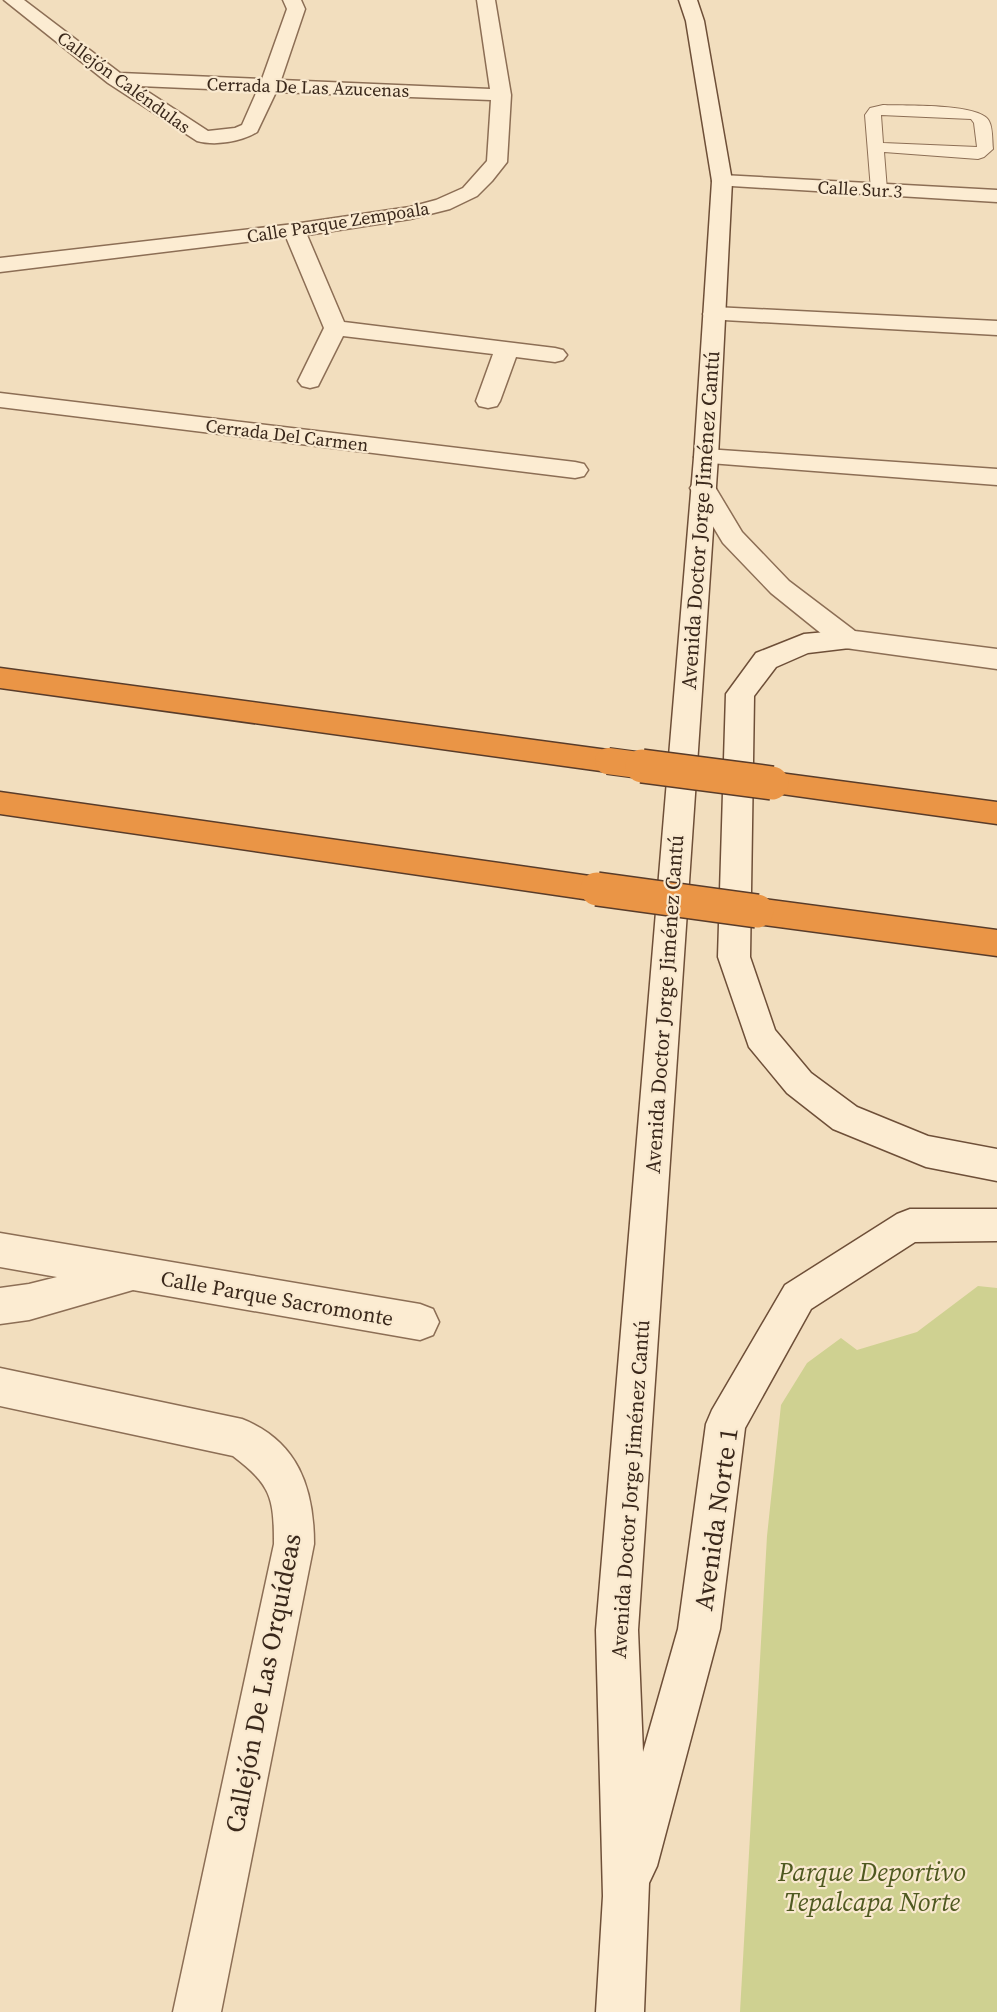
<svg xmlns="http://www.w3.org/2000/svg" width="997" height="2012" font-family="'Source Serif 4',serif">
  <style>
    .green { fill: #cfd191 }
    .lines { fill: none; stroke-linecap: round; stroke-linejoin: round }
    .service-casing { stroke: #8c6e55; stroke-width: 2 }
    .minor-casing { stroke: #8c6e55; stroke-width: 3 }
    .secondary-casing { stroke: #6e4f38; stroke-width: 3 }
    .motorway-casing { stroke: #593c2a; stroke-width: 3 }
    .service { fill: #fcecd2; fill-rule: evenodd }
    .minor { fill: #fcecd2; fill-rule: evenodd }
    .secondary { fill: #fcecd2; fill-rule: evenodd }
    .motorway { fill: #ea9546; fill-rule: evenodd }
    .motorway-bridge-far1-casing { stroke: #593c2a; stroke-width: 28; stroke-linecap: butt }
    .motorway-bridge-casing { stroke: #593c2a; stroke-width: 36; stroke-linecap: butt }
    .motorway-bridge-far1 { stroke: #ea9546; stroke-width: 26 }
    .motorway-bridge { stroke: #ea9546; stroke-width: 33 }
    .labels { text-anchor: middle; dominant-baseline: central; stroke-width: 4.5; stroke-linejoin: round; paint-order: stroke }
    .far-street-label { font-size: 18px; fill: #3a281b; stroke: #f9e9cf }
    .street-label { font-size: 21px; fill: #3a281b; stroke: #f9e9cf }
    .near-street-label { font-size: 26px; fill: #3a281b; stroke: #f9e9cf }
    .near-park-label { font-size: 26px; font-style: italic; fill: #4f5920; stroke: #f9e9cf }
  </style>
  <rect width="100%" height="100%" fill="#f2debe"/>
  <path class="green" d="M978,1286L997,1288V2012H740L767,1536L781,1405L807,1363L841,1338L857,1350L917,1332Z"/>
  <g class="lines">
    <defs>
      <path id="service" d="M883,105C902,106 981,103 989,121C993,128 992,141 993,149L984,157L978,159L884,152L887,190L885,193H873L871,190L865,115L870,108ZM881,115L971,119L974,123L977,147L883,143Z"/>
      <path id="minor" d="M4,0H24L120,73L262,79L287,9L283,0H301L305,9L281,80L490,89L477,0H495L511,95L507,162L492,181L477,196L450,209L410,219L307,235L344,322L555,348L563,350L567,355L563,360L555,362L516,357L500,401L497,406L488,408L479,406L476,401L493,354L343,336L318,386L310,388L302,386L298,381L324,328L286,237L0,272V258L294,224L410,207L436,200L463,188L487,161L491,100L276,92L257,132C241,142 215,146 197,141L108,83ZM139,86L257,91L242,125L235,128L208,131Z
        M722,175L997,190V202L715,185L712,181L715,177Z
        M714,307L997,321V335L706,319L703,314L706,309Z
        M0,393L575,462L584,464L588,470L584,476L575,478L0,407Z
        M706,449L997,469V485L697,462L694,457L697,452Z
        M703,480L712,482L742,532L789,581L855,631L997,649V669L838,647L771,593L723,543L690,488L694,482Z
        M0,1233L420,1304L433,1309L439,1322L433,1335L420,1340L133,1290L29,1320L0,1324V1288L29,1284L57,1277L0,1267Z
        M0,1368L242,1419C298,1441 314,1488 314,1544L221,2012H173L274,1544C274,1497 271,1485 233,1456L0,1406Z"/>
      <path id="secondary" d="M679,0H697L704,21L732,181L718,457L638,1630L643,1752L678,1629L706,1424L712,1410L785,1285L897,1214L910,1209H997V1241L915,1242L811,1309L745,1428L720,1629L657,1866L649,1883L644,2012H596L603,1896L596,1630L694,457L712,181L686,21Z
        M848,630L858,633L862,640L858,647L808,653L776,667L754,696L750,957L775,1030L811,1073L857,1107L928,1136L997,1149V1181L926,1167L833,1129L787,1093L749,1047L718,957L726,694L756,653L804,634Z"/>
      <path id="motorway" d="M0,668L608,750L618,753L623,761L618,769L608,772L0,688Z
        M772,772L997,802V824L761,791L757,783L761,775Z
        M0,792L597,877L608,880L613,889L608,898L597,901L0,814Z
        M757,898L997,930V956L757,924L746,920L741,911L746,902Z"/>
    </defs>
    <use href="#service" class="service-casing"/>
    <use href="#minor" class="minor-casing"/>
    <use href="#secondary" class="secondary-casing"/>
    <use href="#motorway" class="motorway-casing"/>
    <use href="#service" class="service"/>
    <use href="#minor" class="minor"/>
    <use href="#secondary" class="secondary"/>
    <use href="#motorway" class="motorway"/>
    <defs>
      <path id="motorway-bridge-far1" d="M608,761L653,767"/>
      <path id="motorway-bridge" d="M642,766L772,783
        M597,889L757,911"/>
    </defs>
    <use href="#motorway-bridge-far1" class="motorway-bridge-far1-casing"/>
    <use href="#motorway-bridge" class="motorway-bridge-casing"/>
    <use href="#motorway-bridge-far1" class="motorway-bridge-far1"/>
    <use href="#motorway-bridge" class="motorway-bridge"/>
  </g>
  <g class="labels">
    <g class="far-street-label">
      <text transform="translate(124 82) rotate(36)">Callejón Caléndulas</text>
      <text transform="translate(308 87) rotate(2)">Cerrada De Las Azucenas</text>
      <text transform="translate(860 189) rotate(3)">Calle Sur 3</text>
      <text transform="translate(338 222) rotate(-9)">Calle Parque Zempoala</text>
      <text transform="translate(287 435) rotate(7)">Cerrada Del Carmen</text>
    </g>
    <g class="street-label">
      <text transform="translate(700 520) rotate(-86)">Avenida Doctor Jorge Jiménez Cantú</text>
      <text transform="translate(664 1004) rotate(-86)">Avenida Doctor Jorge Jiménez Cantú</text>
      <text transform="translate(277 1298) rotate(10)">Calle Parque Sacromonte</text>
      <text transform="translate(630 1489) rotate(-86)">Avenida Doctor Jorge Jiménez Cantú</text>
    </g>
    <g class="near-street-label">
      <text transform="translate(716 1519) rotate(-82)">Avenida Norte 1</text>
      <text transform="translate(263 1683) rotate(-79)">Callejón De Las Orquídeas</text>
    </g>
    <g class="near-park-label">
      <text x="872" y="1872">Parque Deportivo<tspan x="872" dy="30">Tepalcapa Norte</tspan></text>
    </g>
  </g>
</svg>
